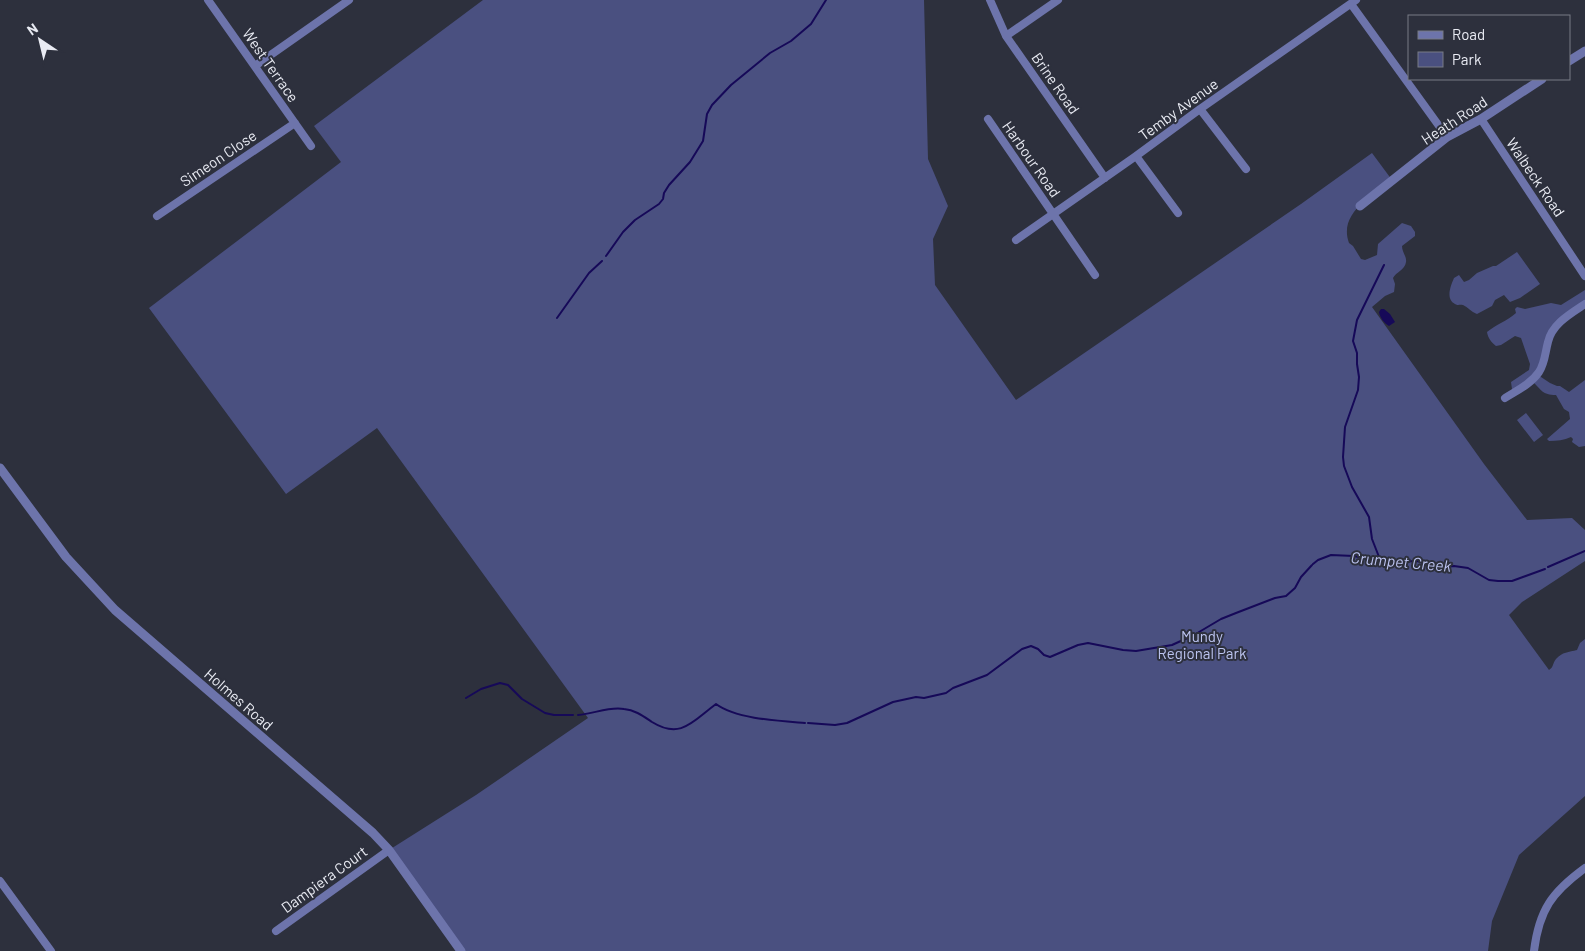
<svg xmlns="http://www.w3.org/2000/svg" width="1585" height="951" font-family="Barlow,sans-serif">
  <style>
    .green { fill: #4a5080 }
    .water { fill: #160958 }
    .lines { fill: none; stroke-linecap: round; stroke-linejoin: round }
    .stream { stroke: #160958; stroke-width: 2 }
    .minor { stroke: #6d74ab; stroke-width: 8 }
    .tertiary { stroke: #6d74ab; stroke-width: 9 }
    .labels { text-anchor: middle; dominant-baseline: central; stroke-width: 4; stroke-linejoin: round; paint-order: stroke }
    .street-label { font-size: 15px; fill: #e9ebf3; stroke: #2d303d }
    .park-label { font-size: 15px; fill: #bcc4f0; stroke: #2d303d }
    .water-label { font-size: 16px; font-style: italic; fill: #bbc2ef; stroke: #2d303d }
  </style>
  <rect width="100%" height="100%" fill="#2d303d"/>
  <path class="green" d="M483,0H924L928,159L948,206L933,239L935,285L1016,400L1301,204L1372,153L1392,180C1373,195 1338,213 1349,243L1353,246L1361,259L1365,260L1377,255L1378,244L1402,223L1411,226L1415,232V236L1402,246C1402,252 1407,257 1406,262C1405,270 1396,272 1393,278L1395,284L1394,292L1385,296L1372,307L1484,464L1527,520L1572,518L1585,530V561L1522,602L1509,615L1549,670C1554,667 1552,664 1556,659C1562,652 1569,652 1577,650L1580,643L1585,639V796L1519,855L1492,921L1488,951H460L389,850L476,795L588,718L377,428L286,494L149,308L341,162L314,126Z
    M1517,252L1540,284L1520,298L1510,302L1504,295L1495,300L1492,306L1477,314C1471,312 1468,307 1463,305C1458,304 1459,306 1455,304C1445,299 1451,285 1454,278L1459,275L1464,282L1469,280L1477,273L1493,266H1496Z
    M1585,290V303L1552,329L1538,373L1514,391L1512,389L1511,382L1529,370L1530,364L1521,338L1515,336L1501,345L1496,346C1491,342 1488,338 1487,332C1497,324 1507,321 1516,313L1515,309L1517,307L1525,309L1551,303L1561,305Z
    M1538,375L1550,383L1557,386H1560L1569,392L1585,380V446L1579,447L1572,442L1573,439L1571,437C1564,440 1557,441 1549,441L1547,439L1570,419L1569,412L1564,409L1556,395C1542,395 1542,390 1532,381Z
    M1526,413L1543,435L1534,442L1517,420Z"/>
  <path class="water" d="M1381,309H1384L1390,314L1395,322L1389,326C1384,323 1380,318 1379,312Z"/>
  <g class="lines">
    <path class="stream" d="M606,256L623,232L635,220L659,204L663,199L664,193L669,185L690,162L703,141L707,114L712,105L731,85L770,53L791,41L811,24L826,0
      M557,318L589,273L602,261
      M1381,562L1372,539L1369,517L1352,487L1344,466L1343,457L1345,427L1358,390L1359,377L1357,364V353L1353,341L1357,320L1384,265
      M1313,564L1318,560L1331,555L1354,556L1381,562L1423,561L1446,567L1454,566L1468,568L1489,580L1498,581H1512L1545,569
      M1548,567L1585,551
      M466,698L481,689L500,683L508,685L522,699L545,713L554,715H573
      M578,715C594,714 609,706 624,709C635,710 643,716 652,722C681,740 693,721 716,704C736,719 780,721 805,723
      M808,723L835,725L847,723L893,702L916,697L924,698L946,693L953,688L987,675L1022,649L1031,646L1038,649L1044,655L1050,657L1078,645L1088,643L1123,650L1136,651L1172,645L1194,635L1221,619L1236,613L1275,598L1286,596L1295,588L1301,577L1312,565"/>
    <path class="minor" d="M208,0L311,146
      M990,0L1006,36L1105,178
      M1351,4L1447,137
      M1006,36L1058,0
      M255,66L349,0
      M1200,109L1246,169
      M988,119L1095,275
      M1481,119L1585,276
      M1136,156L1178,213
      M157,216L295,123
      M1016,240L1136,156L1200,109L1356,0
      M1505,398C1516,391 1531,384 1539,372C1545,363 1545,353 1548,342C1552,324 1570,314 1585,304
      M0,881L51,951
      M276,931L389,850
      M1534,951C1539,910 1552,892 1585,868"/>
    <path class="tertiary" d="M1569,61L1585,51
      M1360,206L1447,137L1481,119L1542,79
      M0,468L66,557L115,610L373,833L389,850L461,951"/>
  </g>
  <g class="labels">
    <g class="street-label">
      <text transform="translate(271 65) rotate(55)">West Terrace</text>
      <text transform="translate(1056 83) rotate(55)">Brine Road</text>
      <text transform="translate(1178 109) rotate(-36)">Temby Avenue</text>
      <text transform="translate(1454 120) rotate(-33)">Heath Road</text>
      <text transform="translate(218 158) rotate(-34)">Simeon Close</text>
      <text transform="translate(1032 159) rotate(55)">Harbour Road</text>
      <text transform="translate(1536 177) rotate(56)">Walbeck Road</text>
      <text transform="translate(239 699) rotate(41)">Holmes Road</text>
      <text transform="translate(324 879) rotate(-36)">Dampiera Court</text>
    </g>
    <g class="park-label">
      <text x="1202" y="636">Mundy<tspan x="1202" dy="17">Regional Park</tspan></text>
    </g>
    <g class="water-label">
      <text transform="translate(1401 561) rotate(5)">Crumpet Creek</text>
    </g>
  </g>
  <rect x="1408" y="15" width="162" height="65" fill="#2d303d" stroke="#787b86"/>
  <rect x="1418" y="31" width="25" height="8" fill="#6d74ab" stroke="#787b86"/>
  <text x="1452" y="40" font-size="15" fill="#e9ebf3">Road</text>
  <rect x="1418" y="52" width="25" height="15" fill="#4a5080" stroke="#787b86"/>
  <text x="1452" y="65" font-size="15" fill="#e9ebf3">Park</text>
  <g transform="translate(40 40) rotate(325)" stroke="#2d303d" stroke-width="4" paint-order="stroke">
  <path d="M0-4L9 19L0 12L-9 19Z" fill="#e9ebf3"/>
  <text y="-8" font-size="14" font-weight="bold" text-anchor="middle" fill="#e9ebf3">N</text>
  </g>
</svg>
